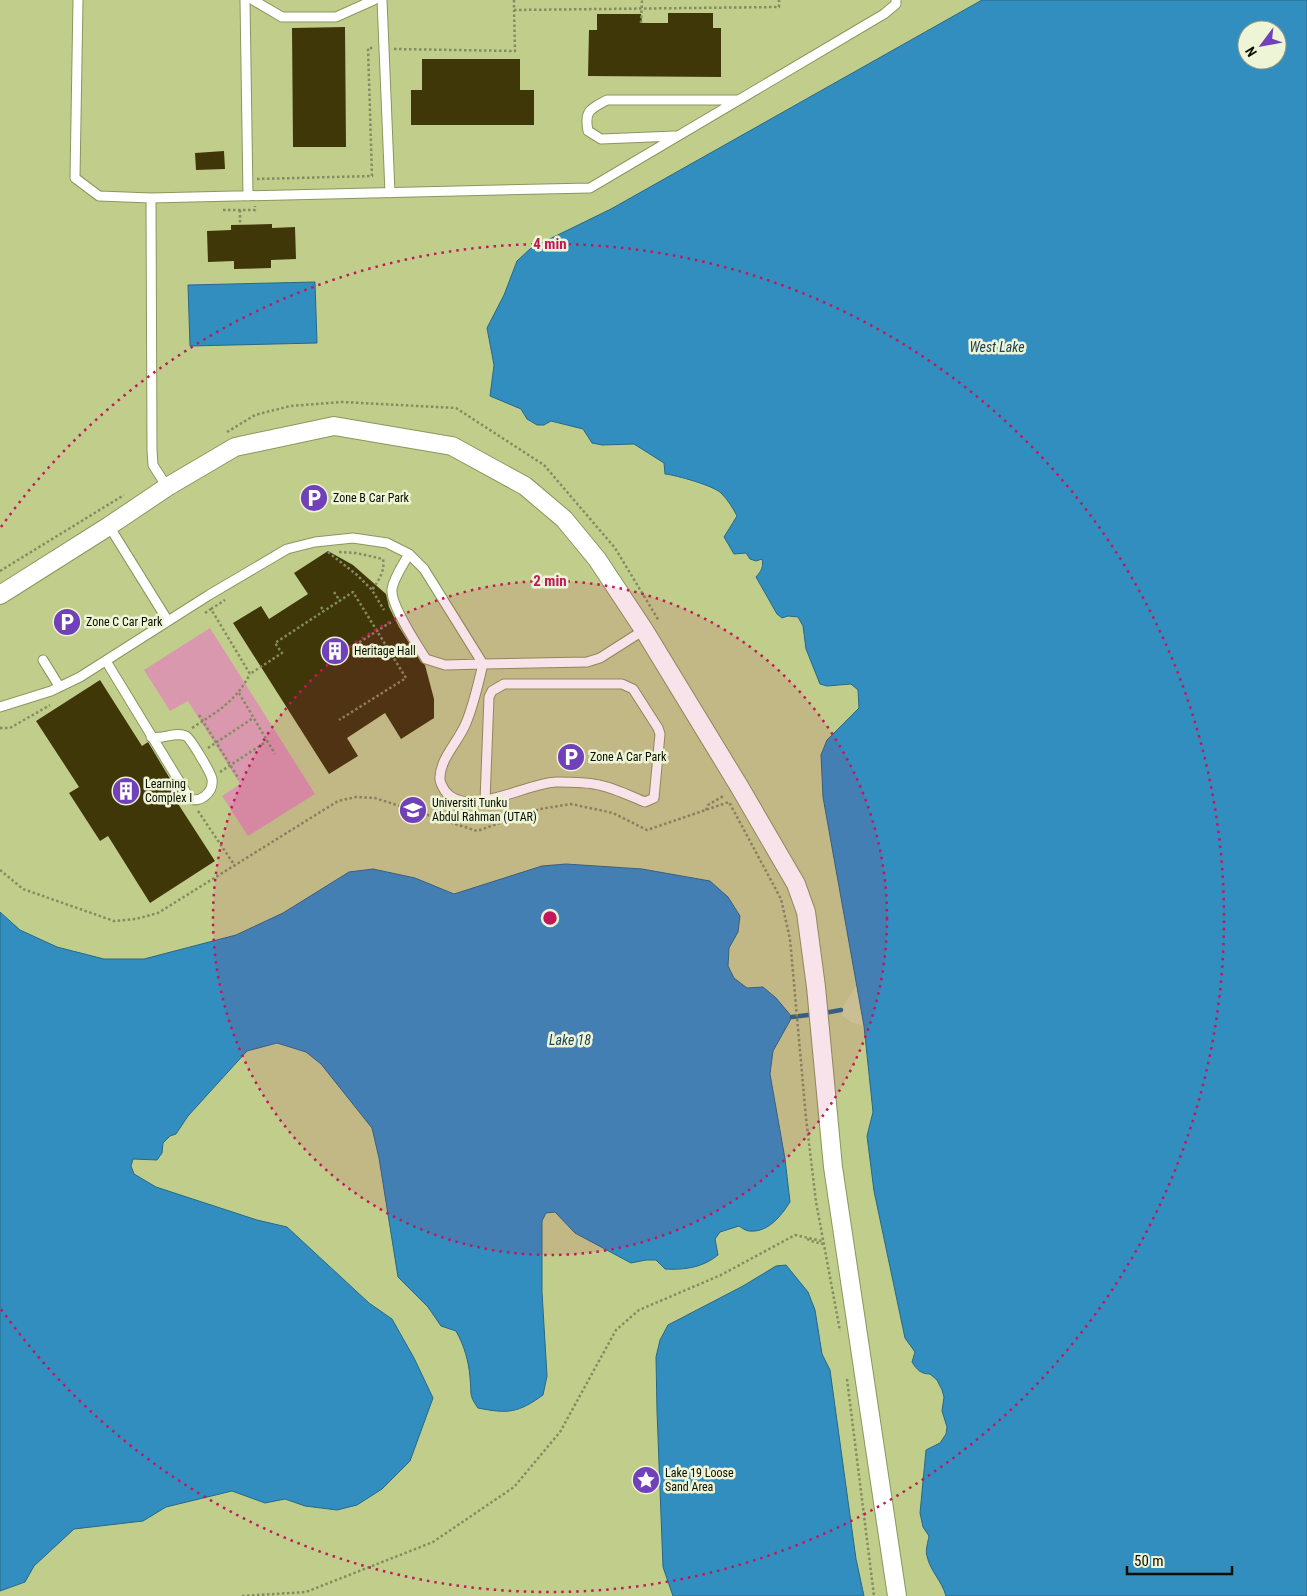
<svg xmlns="http://www.w3.org/2000/svg" width="1307" height="1596" font-family="'Roboto Condensed',sans-serif">
  <style>
    .built { fill: #c1ce8b }
    .green { fill: #d998ae }
    .water { fill: #338ec0; stroke: #276886; fill-rule: evenodd }
    .lines { fill: none; stroke-linecap: round; stroke-linejoin: round }
    .stream { stroke: #276886; stroke-width: 4.5 }
    .building { fill: #403708 }
    .service-casing { stroke: #8b965d; stroke-width: 11 }
    .minor-casing { stroke: #8b965d; stroke-width: 20 }
    .path { stroke: #838c61; stroke-width: 2.5; stroke-dasharray: 2.5 2.5; stroke-linecap: butt }
    .service { stroke: #fff; stroke-width: 9 }
    .minor { stroke: #fff; stroke-width: 18 }
    .ring { fill: none; stroke: #c2185b; stroke-width: 2.5; stroke-dasharray: 2.5 5 }
    .labels { text-anchor: middle; dominant-baseline: central; stroke-width: 5; stroke-linejoin: round; paint-order: stroke }
    .poi-label { font-size: 12px; fill: #0b0e00; stroke: #eef4d6; text-anchor: start }
    .water-label { font-size: 14px; font-style: italic; fill: #1d4258; stroke: #eef4d6 }
    .centre { fill: #c2185b; stroke: #eef4d6; stroke-width: 2.5 }
    .ring-label { font-size: 15px; text-anchor: middle; font-weight: bold; fill: #c2185b; stroke: #eef4d6; stroke-width: 5; stroke-linejoin: round; paint-order: stroke }
  </style>
  <rect width="100%" height="100%" fill="#cbd79c"/>
  <path class="built" d="M0,0H982L611,209L531,248L517,261L504,295L487,328L494,365L490,396L521,409L527,419L544,425L551,421L583,429L602,445L634,444L664,463L665,474L675,475L720,492L730,503L737,516L724,536L729,547L732,550L746,552L762,559L764,565L762,570L788,616H798L803,626L805,636L827,686L851,684L858,690L859,708L827,740L823,777V797L857,984L841,1010L843,1016L851,1022L864,1026L873,1112L867,1136L874,1191L905,1338L915,1353L912,1363L917,1369L924,1374H930L937,1380L944,1397L942,1411L947,1426L946,1434L940,1443L932,1448L923,1527L929,1536L926,1555L933,1572L944,1589L946,1596H0Z"/>
  <path class="green" d="M210,628L315,794L248,836L222,796L240,784L188,701L170,711L144,670Z"/>
  <path class="water" d="M982,0H1307V1596H946C942,1581 930,1571 927,1556C925,1551 928,1542 929,1536L923,1527L920,1513L926,1450L940,1443L946,1434L947,1427L942,1411L944,1397L942,1390L937,1380L930,1374C921,1374 917,1370 912,1362L915,1352L905,1338L874,1191L867,1136L873,1112L864,1026L823,797L821,755L827,740L859,708L858,690L851,684L827,686L820,684L806,649L803,626L798,617L788,616L782,618L777,614L756,577C761,571 764,567 762,559L756,561L750,559L746,553L734,554L724,537L737,516C733,508 728,500 721,493C714,486 676,475 665,474L664,463L634,444L602,445L592,443L583,429L551,421L544,425H537L527,419L521,409L490,396L494,365L487,328L504,295L517,261L531,248L611,209ZM1247,30H1277V60H1247Z
    M315,282L317,343L190,346L188,285Z
    M566,864L642,869L710,881L728,897L740,916L738,932L729,948L728,966L734,978L747,988L763,987L776,998L792,1017L773,1051L770,1074L785,1159L790,1202C781,1216 768,1233 749,1231C746,1231 742,1228 739,1226L720,1232L715,1239L718,1255C702,1268 684,1270 665,1269L656,1260H646L631,1263L575,1233L555,1212L546,1213L542,1221V1292L547,1376L543,1395C518,1413 508,1414 478,1408C468,1394 472,1394 470,1378C469,1362 464,1345 456,1331L441,1326L428,1307L398,1277L379,1158L372,1128L321,1064L306,1052L277,1043L247,1051L188,1116L176,1134L170,1136L163,1143L162,1153L157,1160L133,1159L131,1166L134,1174L156,1187L257,1220L287,1227L369,1303L392,1319L414,1358L433,1398L410,1461L382,1489L357,1505L337,1510L305,1506L285,1499L265,1503L232,1491L166,1507L143,1521L74,1529L34,1566L25,1582L0,1591V912L20,930L57,947L104,959H144L236,935L283,913L349,872L373,869L415,878L454,894L542,866Z
    M786,1265L808,1292L815,1310L822,1354L830,1370L856,1559L864,1596H673L663,1567L657,1411L656,1357L660,1340L668,1325L743,1286L776,1266Z"/>
  <g class="lines">
    <path class="stream" d="M824,1013L841,1010
      M792,1017L816,1014"/>
  </g>
  <path class="building" d="M668,13H713V28H721V77L588,76L589,30H597V14H641L642,23H668Z
    M345,27L346,147H293L292,28Z
    M422,59H520V90H534V125H411V90H422Z
    M224,151L225,169L196,170L195,153Z
    M272,224V228L295,227L296,259L271,260V268L234,269V261L208,262L207,231L231,230V225Z
    M328,551L353,565L386,594L389,607L399,627L421,662L425,665L434,699V718L401,739L385,713L347,738L358,756L329,774L233,623L261,606L269,619L308,594L294,573Z
    M100,680L142,746L148,742L178,792L173,796L215,861L150,903L108,836L100,841L69,793L79,787L36,721Z"/>
  <g class="lines">
    <defs>
      <path id="service" d="M78,0L75,178L99,196L151,198L590,188L884,14L896,4V0
        M245,0L248,196
        M253,0L282,17H336L374,0
        M382,0L390,193
        M675,136L601,139L588,131C584,111 590,109 607,100H737
        M151,198L152,450L153,465L167,487
        M109,526L168,621
        M409,554C403,565 394,577 392,589C390,604 417,645 426,659L445,665L483,664C478,684 474,704 466,723C459,741 441,757 440,777C439,782 443,787 445,791C467,820 527,782 557,782C570,782 586,782 599,785C614,788 630,796 645,802L654,798L660,734L658,728L633,689L622,684H504L492,691L489,697L485,801
        M43,660L59,686
        M106,661L190,799C196,801 200,800 205,796C210,792 213,786 212,779C211,773 191,739 186,736C175,731 162,740 151,737
        M0,707L51,691L80,677L209,595L287,549L315,542L353,538L387,543L409,554L424,569L483,664L587,662L600,658L644,630"/>
      <path id="minor" d="M0,595L109,526L167,487L235,447L334,426L452,446L525,486L564,519L597,559L644,630L739,786L796,884L806,912L816,987L833,1167L897,1596"/>
    </defs>
    <use href="#service" class="service-casing"/>
    <use href="#minor" class="minor-casing"/>
    <path class="path" d="M514,0V10L779,7V0
      M641,23L642,0
      M394,49L515,51L514,10
      M257,179L372,176L368,48H373
      M223,210H255V206
      M240,210V225
      M227,432L255,415L290,406L342,402L456,408L544,465L615,548L659,621
      M328,552L357,575L372,590L384,610
      M339,552L356,553L383,559C385,571 379,580 372,590
      M0,571L124,495
      M334,592L340,601
      M321,607L324,611
      M211,609L225,600
      M205,613L211,609L250,674L282,653L275,643L353,592L406,678L339,720
      M355,645L391,622
      M239,693L275,754
      M199,715L239,779
      M0,728H10L50,705
      M192,728C217,712 236,701 250,674
      M208,748L253,718
      M220,772L267,741
      M706,810L708,805L725,795
      M198,811L235,866
      M0,870L23,889L114,921L136,919L158,913L338,801L356,797L375,798L477,831L540,809L571,804L613,813L647,830L729,802L781,899L790,939L806,1118L816,1202L840,1331
      M807,1239L811,1241L823,1244
      M847,1379L874,1596
      M242,1596L306,1592L433,1542L514,1487L560,1432L616,1330L639,1310L721,1275L795,1235L822,1241"/>
    <use href="#service" class="service"/>
    <use href="#minor" class="minor"/>
  </g>
  <circle cx="550" cy="918" r="337" fill="#c2185b" fill-opacity=".12"/>
  <g class="ring">
    <circle cx="550" cy="918" r="337"/>
    <path d="M1 527A674 674 0 1 1 1 1309"/>
  </g>
  <defs>
    <symbol id="parking-disc" viewBox="-11 -11 22 22"><circle r="9.5" fill="#7041b9" stroke="#eef4d6"/><path d="M-3.5-5.5H1a3.5 3.5 0 0 1 0 7H-1V5.5H-3.5ZM-1-3.4V-.6H.8a1.4 1.4 0 0 0 0-2.8Z" fill="#fff"/></symbol>
    <symbol id="building-disc" viewBox="-11 -11 22 22"><circle r="9.5" fill="#7041b9" stroke="#eef4d6"/><path d="M-4-6H4V6H1V3H-1V6H-4ZM-2.5-4.3h1.7v1.8h-1.7ZM.8-4.3h1.7v1.8H.8ZM-2.5-1h1.7V.8h-1.7ZM.8-1h1.7V.8H.8Z" fill="#fff"/></symbol>
    <symbol id="university-disc" viewBox="-11 -11 22 22"><circle r="9.5" fill="#7041b9" stroke="#eef4d6"/><path d="M0-5L7-2L0 1L-7-2ZM-4 1L0 2.5L4 1V4Q0 6-4 4Z" fill="#fff"/></symbol>
    <symbol id="sight-disc" viewBox="-11 -11 22 22"><circle r="9.5" fill="#7041b9" stroke="#eef4d6"/><path d="M0-6L1.8-2.2L6-1.7L2.9 1.2L3.7 5.4L0 3.3L-3.7 5.4L-2.9 1.2L-6-1.7L-1.8-2.2Z" fill="#fff"/></symbol>
  </defs>
  <g fill-rule="evenodd">
    <use href="#parking-disc" x="298" y="482" width="32" height="32"/>
    <use href="#parking-disc" x="51" y="606" width="32" height="32"/>
    <use href="#building-disc" x="319" y="635" width="32" height="32"/>
    <use href="#parking-disc" x="555" y="741" width="32" height="32"/>
    <use href="#building-disc" x="110" y="775" width="32" height="32"/>
    <use href="#university-disc" x="397" y="794" width="32" height="32"/>
    <use href="#sight-disc" x="630" y="1464" width="32" height="32"/>
  </g>
  <g class="labels">
    <g class="poi-label">
      <text x="333" y="498">Zone B Car Park</text>
      <text x="86" y="622">Zone C Car Park</text>
      <text x="354" y="651">Heritage Hall</text>
      <text x="590" y="757">Zone A Car Park</text>
      <text x="145" y="784">Learning<tspan x="145" dy="14">Complex I</tspan></text>
      <text x="432" y="803">Universiti Tunku<tspan x="432" dy="14">Abdul Rahman (UTAR)</tspan></text>
      <text x="665" y="1473">Lake 19 Loose<tspan x="665" dy="14">Sand Area</tspan></text>
    </g>
    <g class="water-label">
      <text x="997" y="347">West Lake</text>
      <text x="570" y="1040">Lake 18</text>
    </g>
  </g>
  <circle cx="550" cy="918" r="8" class="centre"/>
  <g class="ring-label">
    <text x="550" y="249">4 min</text>
    <text x="550" y="586">2 min</text>
  </g>
  <g transform="translate(1262 45) rotate(238)"><circle r="24" fill="#eef4d6" stroke="#939880"/>
  <path d="M0-4L9 19L0 12L-9 19Z" fill="#7041b9"/>
  <text y="-8" font-size="14" font-weight="bold" text-anchor="middle" fill="#0b0e00">N</text>
  </g>
  <path d="M1127 1566v8h105v-8" fill="none" stroke="#0b0e00" stroke-width="2.5"/>
  <text x="1134" y="1566" font-size="15" fill="#0b0e00" stroke="#eef4d6" stroke-width="4" paint-order="stroke">50 m</text>
</svg>
